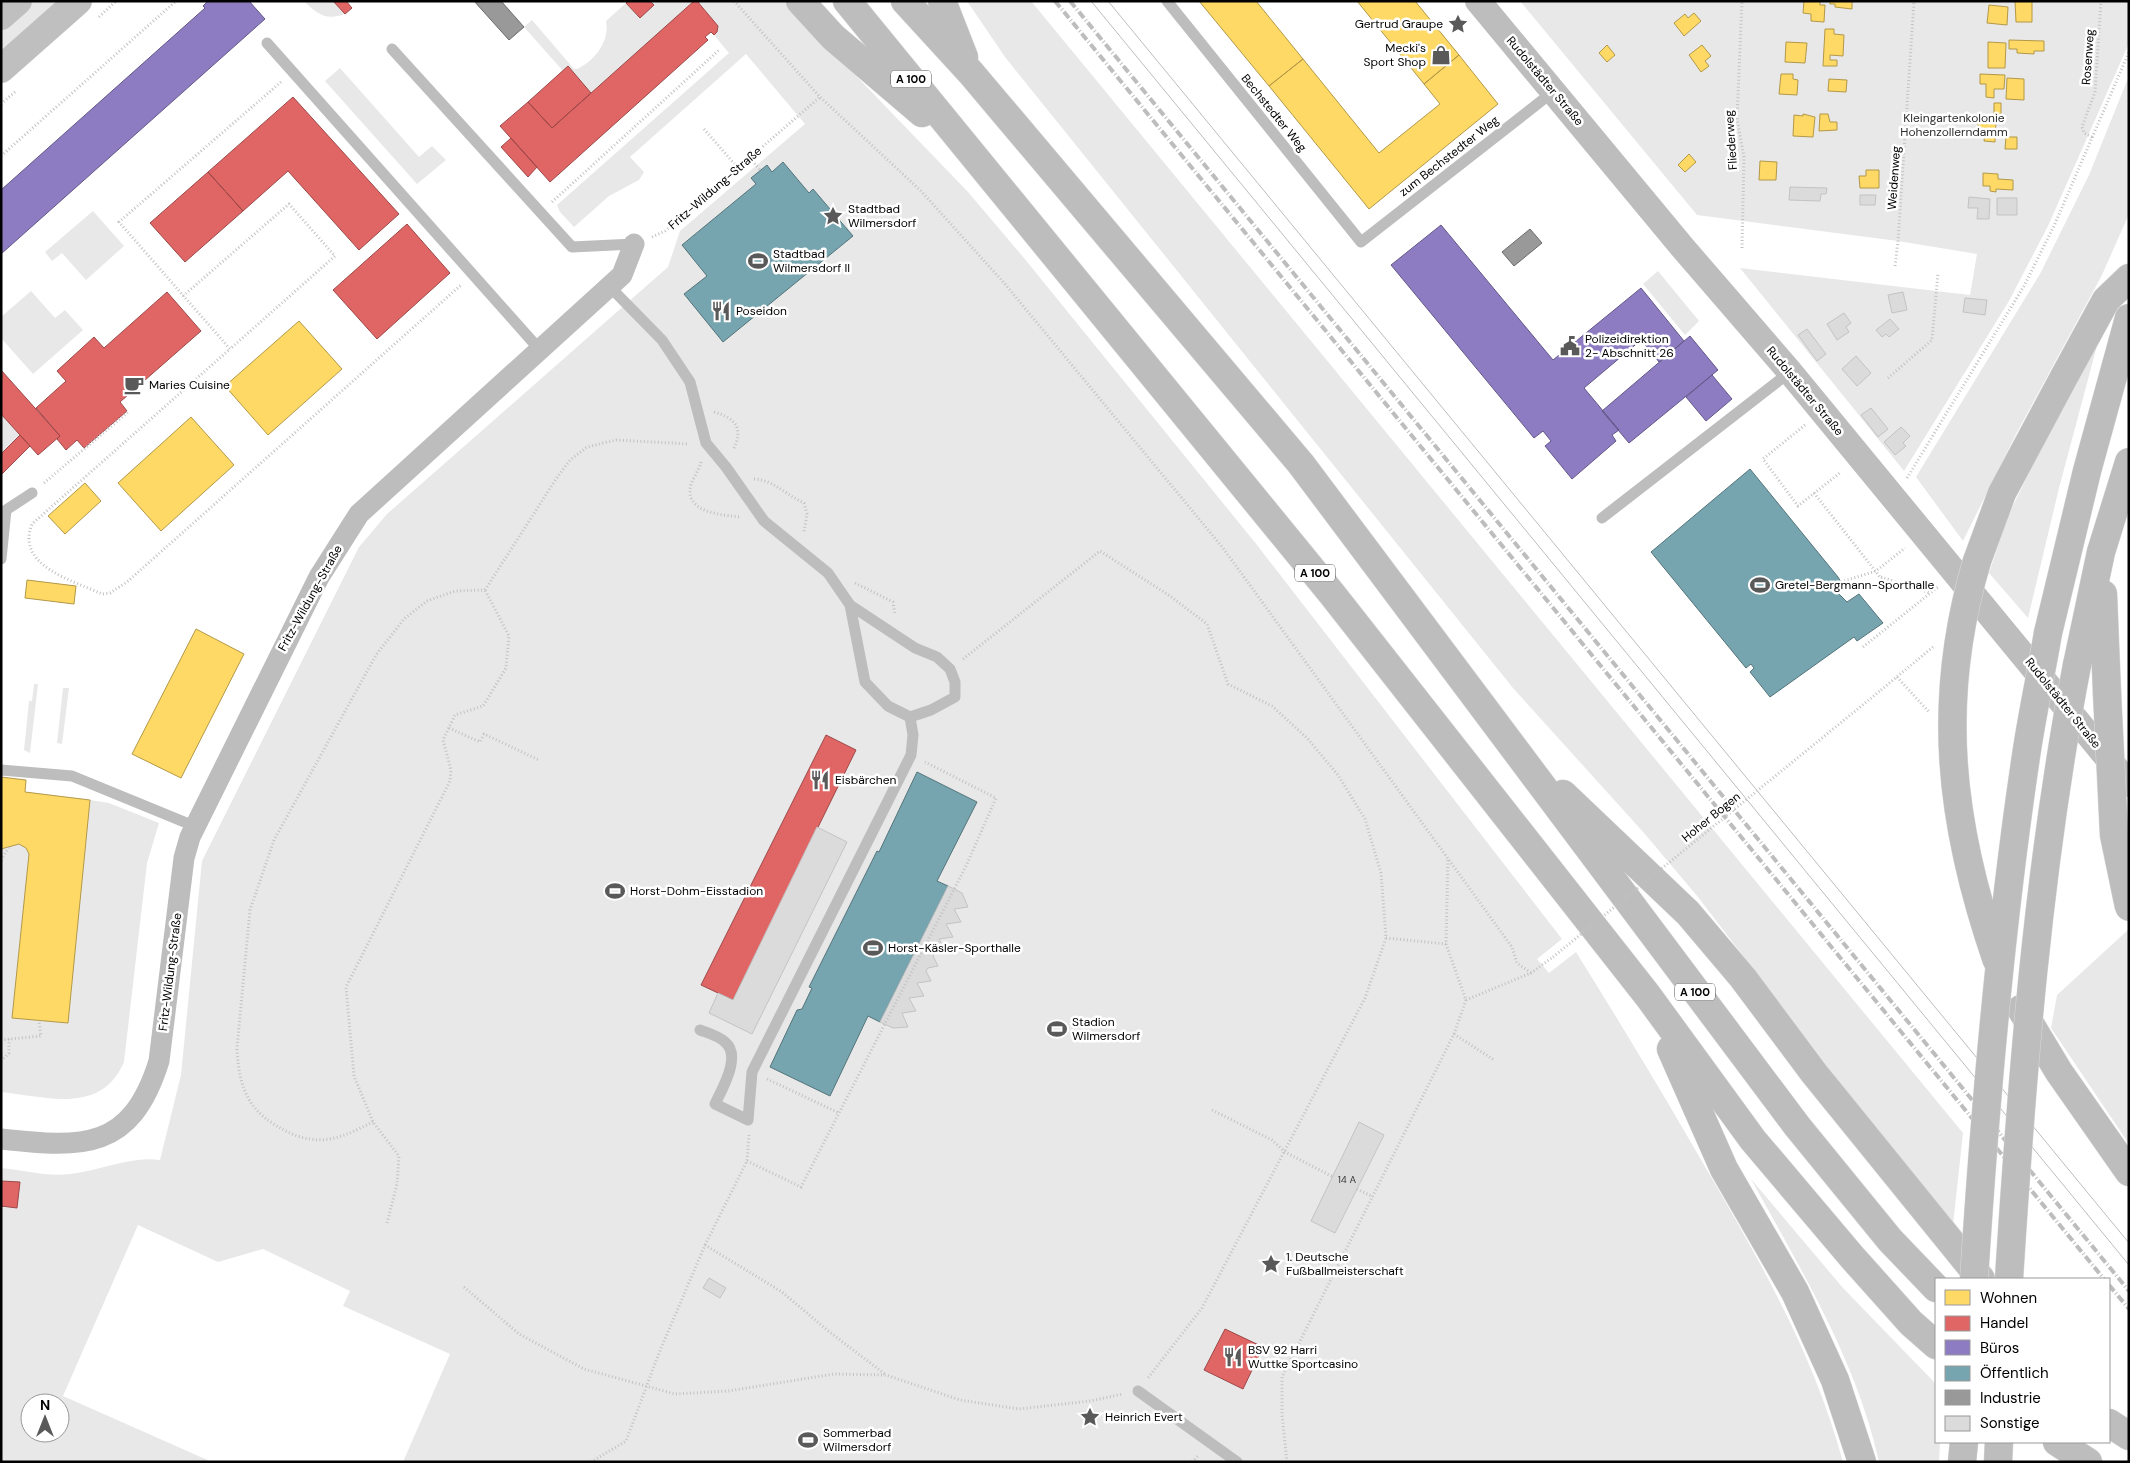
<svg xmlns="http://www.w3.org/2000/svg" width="2130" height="1463" font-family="'DM Sans',sans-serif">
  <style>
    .green { fill: #e8e8e8; fill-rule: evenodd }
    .homes { fill: #ffd966; stroke: #b29847 }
    .shops { fill: #e06666; stroke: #9d4747 }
    .offices { fill: #8e7cc3; stroke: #635788 }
    .public { fill: #76a5af; stroke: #53747a }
    .industry { fill: #999; stroke: #6b6b6b }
    .building { fill: #dbdbdb; stroke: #c3c3c3 }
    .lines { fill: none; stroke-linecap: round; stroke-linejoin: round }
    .motorway-casing { stroke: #dbdbdb; stroke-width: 29 }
    .path { stroke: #c2c2c2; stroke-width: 3; stroke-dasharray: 1 2.5; stroke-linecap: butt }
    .service { stroke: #bdbdbd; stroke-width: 11 }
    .minor { stroke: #bdbdbd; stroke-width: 21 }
    .tertiary { stroke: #bdbdbd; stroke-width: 26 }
    .secondary { stroke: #bfbfbf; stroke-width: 28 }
    .motorway { stroke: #bdbdbd; stroke-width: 28 }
    .tram { stroke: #bdbdbd; stroke-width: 1 }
    .rail { stroke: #bdbdbd; stroke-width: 4; stroke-dasharray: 8 2.5 1 2.5; stroke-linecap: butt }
    .motorway-bridge-casing { stroke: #dbdbdb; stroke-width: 29; stroke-linecap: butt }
    .path-bridge { stroke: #c2c2c2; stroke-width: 3; stroke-dasharray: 1 2.5; stroke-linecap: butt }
    .motorway-bridge { stroke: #bdbdbd; stroke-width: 28 }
    .labels { text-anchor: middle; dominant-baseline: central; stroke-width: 5; stroke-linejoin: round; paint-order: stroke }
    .number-label { font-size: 10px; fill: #373737 }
    .shield { fill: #fff; stroke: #4c4c4c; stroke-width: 1 }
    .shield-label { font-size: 11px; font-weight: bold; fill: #000 }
    .poi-label { font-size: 12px; fill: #000; stroke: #fff; text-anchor: start }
    .street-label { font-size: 12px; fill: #000; stroke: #fff }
    .park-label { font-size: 12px; fill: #2c2c2c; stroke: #fff }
  </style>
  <rect width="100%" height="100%" fill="#fff"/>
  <path class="green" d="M33,1H59L1,53V30Z
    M304,1H333L345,14C326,21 317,14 304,1Z
    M650,1H694L591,93L568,67L563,71L524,27L532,20L574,69H577C595,61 610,41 606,21L626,3Z
    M697,1H784L968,192L1024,258L1257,545L1562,939L1537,959L1549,973L1576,952C1621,1024 1665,1097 1707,1170C1762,1265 1814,1355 1843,1462H403L450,1354L343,1306L350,1291L263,1249L218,1262L138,1225L63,1396L212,1462H1V1168C23,1170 48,1177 70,1174C101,1171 129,1156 160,1160L181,1075L202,861L359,547L387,514L668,267L680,231L805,124L746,54L630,157L644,172L639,180L609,196L574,227L560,212L557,205L729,53L714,35L718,26ZM30,1403H60V1433H30Z
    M967,1H1031L1963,1133L1953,1225L1874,1127L1698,897L1644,833L1513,688L1005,57Z
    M1520,1H2129V43L2048,226L2009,301L1904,471L1740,268L1970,295L1977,254L1898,241L1697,215Z
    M340,68L419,157L432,146L446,160L417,184L325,81Z
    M2129,76V214L2102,275L2015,436L1963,541L1916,477L2040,274L2089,175Z
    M93,211L124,246L86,280L62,253L52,261L45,252Z
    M1658,271L1699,321L1685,335L1643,284Z
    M31,291L55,318L65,310L83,330L33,374L1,338V317Z
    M2098,342L2059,488L2028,618L1989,573L2008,516L2040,450Z
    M1,414L20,435L1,454Z
    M34,684H38L30,753L24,750L29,701H32Z
    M63,688H69L62,744L57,743Z
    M90,800L109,803L159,823L147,863L124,1062C101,1115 48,1097 1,1092V849L19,844L26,848L29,854L12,1018L68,1023Z
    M2129,929V1144L2051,1028L2057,995Z
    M1751,1179L1843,1288L1936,1384V1442H1940L1939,1462H1879C1857,1361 1800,1268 1751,1179Z"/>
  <path class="homes" d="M1199,1H1256L1303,59L1269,86Z
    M1357,1H1415L1459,55L1424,84Z
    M1804,1H1820V5H1825L1824,22L1811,21V14L1803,13Z
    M1830,1H1852V9L1835,7V4H1830Z
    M2015,1H2032V22H2016Z
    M1989,5L2008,7L2007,25L1987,23Z
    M1694,13L1701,21L1684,36L1674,23L1685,14L1688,18Z
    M1825,29H1834V34L1844,35L1843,56L1830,55V60H1837V66H1823Z
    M2009,40L2044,41V51H2034V54L2017,53V49H2009Z
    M1786,42L1807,43L1805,63L1785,62Z
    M1988,42L2006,43L2005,68H1988Z
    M1607,45L1615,55L1607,62L1599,53Z
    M1702,45L1711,56L1705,61L1709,66L1701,72L1689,55Z
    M1459,55L1498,104L1369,209L1269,86L1303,59L1379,153L1440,104L1424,84Z
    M1781,74H1793V79L1798,80L1797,95L1779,94Z
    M1980,74L2005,75L2004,89H1994V98L1986,97V84H1980Z
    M2007,78L2024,79V100L2006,99Z
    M1829,79L1847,80L1846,92L1828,91Z
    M1994,103H2001V114H1994Z
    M1803,114L1815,117L1813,137L1793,136L1794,115L1803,116Z
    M1820,114H1828L1830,122H1837V130L1819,131Z
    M1978,119L1996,120L1995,142L1984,141L1985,133H1978Z
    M2006,137H2017V149H2005Z
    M1689,154L1696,162L1685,172L1678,165Z
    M1760,161L1777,162L1776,180H1759Z
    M1866,170H1879V188H1860L1859,176H1866Z
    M1983,173L1998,174V179L2013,180V190L1996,189V192L1990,191V186H1983Z
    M299,321L342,369L268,435L225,386Z
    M191,417L234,465L161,531L118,483Z
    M85,483L101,501L65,534L48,516Z
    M27,580L76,586L74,604L25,598Z
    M196,629L244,654L181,778L132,754Z
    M1,777L26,780L25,792L90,800L68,1023L12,1018L29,854L26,848L19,844L1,849Z"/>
  <path class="shops" d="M333,1H346L352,8L345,14Z
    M629,1H650L654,5L640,18L626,3Z
    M694,1H697L718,26L717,32L714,35L711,32L705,37L708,40L550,182L500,126L528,102L552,128Z
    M568,66L591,93L552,128L528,102Z
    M293,97L399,214L359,250L288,171L243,211L208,172Z
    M511,138L537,167L528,177L501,147Z
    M208,172L243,211L185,262L150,223Z
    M407,224L450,273L377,339L333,290Z
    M167,292L201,331L120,402L127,411L84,448L77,440L66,450L57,439L60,436L36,408L66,381L57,371L94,337L104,348Z
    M1,370L60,436L38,455L1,414Z
    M20,435L30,446L1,475V454Z
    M826,735L856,750L733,1000L701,985Z
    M1,1181L20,1182L17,1208L1,1206Z
    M1225,1329L1263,1347L1243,1389L1204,1370Z"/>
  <path class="offices" d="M208,1H249L265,19L1,254V190L205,8L203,6Z
    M1441,225L1553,360L1641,288L1684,341L1659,362L1641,340L1584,388L1619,430L1612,435L1616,441L1572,479L1545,446L1551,441L1543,431L1534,438L1391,265Z
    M1690,336L1718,370L1629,443L1602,411Z
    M1712,375L1732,399L1706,421L1686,397Z"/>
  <path class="public" d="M783,162L809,193L813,189L853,236L723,342L684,294L707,276L682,245L756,184L751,178L767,165L772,172Z
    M1750,469L1838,577L1844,587L1838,593L1847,602L1859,594L1883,623L1857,641L1854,637L1770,697L1750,672L1754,668L1751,664L1746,668L1651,552Z
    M917,772L977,802L937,881L948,886L880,1022L868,1016L830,1096L770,1067L797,1010L802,1009L812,988L809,987L877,851L879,852Z"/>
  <path class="industry" d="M474,1H501L524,27L509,40Z
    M1530,229L1542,243L1514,266L1502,252Z"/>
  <path class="building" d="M1790,187L1827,188L1826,194H1821L1820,201L1789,200Z
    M1860,195H1876L1875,205H1860Z
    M1969,197L1990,199L1989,219H1977L1978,208H1968Z
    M1997,198H2017V215H1997Z
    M1903,292L1907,310L1892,313L1888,295Z
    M1965,298L1987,300L1985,315L1963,312Z
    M1844,313L1851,323L1846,327L1849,332L1837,340L1827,324Z
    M1890,319L1899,329L1889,337L1886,334L1882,337L1876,330Z
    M1807,329L1826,354L1817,361L1798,335Z
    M1856,356L1871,373L1857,386L1842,369Z
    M1871,408L1888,429L1878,437L1861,415Z
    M1901,427L1910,436L1903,443L1906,446L1895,455L1884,442Z
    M817,827L847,842L752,1034L709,1013L718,993L733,1000Z
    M948,886L962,893L968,907L954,909L961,922L946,924L953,937L939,939L946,952L935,953L933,956L938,966L928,968L926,971L931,981L917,983L924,996L909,998L916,1011L902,1013L908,1027L893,1028L880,1022Z
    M1359,1122L1384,1135L1335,1233L1311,1221Z
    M709,1278L726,1288L720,1298L703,1288Z"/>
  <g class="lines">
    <defs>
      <path id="motorway" d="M800,1L833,37L922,113
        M847,1L1332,594L1648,996L1753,1140L1852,1257L1911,1323L1936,1345
        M905,1L971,73L1301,464L1797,1126L1890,1240L1936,1288
        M942,1L964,57
        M1977,561L2002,493L2064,377L2106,300L2129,278
        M2103,594L2107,693
        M2048,633L2087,471L2129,318
        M2077,665L2101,552L2129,462
        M1563,794L1688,913L1743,978L1814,1073L1981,1279
        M2021,1009L2059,1072L2129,1172
        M1671,1049L1724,1169L1795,1292L1835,1380L1862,1462
        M2109,1423L2129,1436
        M2057,1442L2088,1462
        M1962,1462L1964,1442
        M1998,1462L1999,1442"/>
    </defs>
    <use href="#motorway" class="motorway-casing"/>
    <path class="path" d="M734,1L820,97L921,191L1005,284L1223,548L1512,947L1517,963L1531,973
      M99,17L116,1
      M281,82L119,222L230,349L32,524C15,566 74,581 102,594L110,593L127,582L461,285
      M1,104L16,91
      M704,129L738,168
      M2092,137L2084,133L2082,127L2095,92L2101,1
      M1,156L176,1
      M750,158L760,170
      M552,202L719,50
      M652,237L665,231L820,97
      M1742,248L1744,157L1737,119L1742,1
      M1895,266L1898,241L1914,1
      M183,296L289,204L335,256L230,349
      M1888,378L1932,340L1938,273
      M714,412C736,418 744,429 733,450
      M1805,425L1763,459L1798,506L1841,472
      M701,462C699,470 694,477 691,484C683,513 722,515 741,517
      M1907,478L2024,286L2054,226L2129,52
      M754,479C774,480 786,495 804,503L807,514L804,532
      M44,483L128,412
      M1814,493L1891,591
      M1881,577L1930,593
      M1841,582L1876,571L1905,548
      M855,583L893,602L895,615
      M485,590L556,479L570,460L587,447L616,440L689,444
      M1863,647L1938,587
      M963,659L1100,551L1170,596L1207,624L1228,684L1272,706L1307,738L1338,775L1365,819L1381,873L1386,938L1365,998L1202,1308L1148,1378
      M1897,677L1929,712
      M1881,690L1933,647
      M449,728L480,742L484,734L539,760
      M1,860L9,847
      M1,901V908
      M1386,938L1446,944
      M1466,1000L1531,973L1553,957
      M1454,1034L1494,1060
      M1,1040L41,1036L39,1021
      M1,1061L9,1053V1039
      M767,1079L839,1113
      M1212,1110L1272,1140L1285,1152L1333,1177
      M373,1122C362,1127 350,1134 338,1137C323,1142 304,1140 290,1133C250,1114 239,1092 237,1048L250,910L274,840L376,655L404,619L427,601L455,591L485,590
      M747,1161L801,1187L966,866L996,798L925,762
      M1357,1189L1373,1197
      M387,1223L397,1184L399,1156L373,1122L354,1076L346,987L450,781L451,770L443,740L455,715L483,706L506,668L509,636L485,590
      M705,1245L747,1161L749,1135
      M464,1287L519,1334L584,1369L675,1394L728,1391L834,1374L886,1375L960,1400L1019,1409L1090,1401L1123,1394
      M591,1462L626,1441L659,1353L705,1245L782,1292L827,1330L886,1375
      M1192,1462L1199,1455
      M1287,1462L1282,1415V1377L1454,1034L1466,1000L1446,944L1448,859"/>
    <path class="service" d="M1167,1L1361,242L1554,91
      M267,43L540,350
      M392,49L572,247L634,244
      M610,287L662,340L690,382L706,443L726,467L764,521L828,573L850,605L865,682L888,706L910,717L931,710L955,697V682L950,669L937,657L915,648L850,605
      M1602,518L1790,372
      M1,559L6,510L32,493
      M1,770L72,776L194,826
      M700,1030C708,1033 719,1036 725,1042C742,1056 722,1089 715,1104L748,1120L752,1072L911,755L913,735L910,717
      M1138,1391L1237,1462"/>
    <path class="minor" d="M1,1139C83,1148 131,1151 159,1061L184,858L190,837L319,577L359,514L622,275L634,244"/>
    <path class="tertiary" d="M1478,1L1683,248L1790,372L2129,784"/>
    <path class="secondary" d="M1,16L18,1
      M1,69L78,1"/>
    <use href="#motorway" class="motorway"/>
    <path class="tram" d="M1091,1L2129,1265
      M1108,1L2129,1243"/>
    <path class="rail" d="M1055,1L2104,1279
      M1070,1L2129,1291
      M2109,1285L2129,1309"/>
    <defs>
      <path id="motorway-bridge" d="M1977,561C1935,702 1950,825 1997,961
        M2107,693L2114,835L2129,907
        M1974,1279C1985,1104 2000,930 2026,756C2032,715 2041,674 2048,633
        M2009,1279C2022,1074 2038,868 2077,665"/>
    </defs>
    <use href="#motorway-bridge" class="motorway-bridge-casing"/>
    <path class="path-bridge" d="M1553,957L1881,690"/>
    <use href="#motorway-bridge" class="motorway-bridge"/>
  </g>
  <defs>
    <symbol id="sight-bare" viewBox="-9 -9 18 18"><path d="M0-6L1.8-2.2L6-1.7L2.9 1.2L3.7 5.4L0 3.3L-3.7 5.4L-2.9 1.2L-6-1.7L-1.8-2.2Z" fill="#595959" stroke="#fff" stroke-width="2.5" paint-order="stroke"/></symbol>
    <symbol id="shop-bare" viewBox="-9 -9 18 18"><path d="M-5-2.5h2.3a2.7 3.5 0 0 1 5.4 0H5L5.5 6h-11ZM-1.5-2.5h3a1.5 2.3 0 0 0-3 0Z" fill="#595959" stroke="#fff" stroke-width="2.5" paint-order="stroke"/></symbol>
    <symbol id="stadium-bare" viewBox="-9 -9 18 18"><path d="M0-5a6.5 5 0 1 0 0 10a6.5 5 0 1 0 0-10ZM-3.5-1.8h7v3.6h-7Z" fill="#595959" stroke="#fff" stroke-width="2.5" paint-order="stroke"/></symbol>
    <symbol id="restaurant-bare" viewBox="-9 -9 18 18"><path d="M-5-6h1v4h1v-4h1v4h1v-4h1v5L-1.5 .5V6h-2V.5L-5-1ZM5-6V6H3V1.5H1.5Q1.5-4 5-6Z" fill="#595959" stroke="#fff" stroke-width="2.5" paint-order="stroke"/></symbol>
    <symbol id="civic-bare" viewBox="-9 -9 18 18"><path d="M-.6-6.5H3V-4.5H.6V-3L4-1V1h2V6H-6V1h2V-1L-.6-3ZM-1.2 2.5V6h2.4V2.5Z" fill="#595959" stroke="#fff" stroke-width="2.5" paint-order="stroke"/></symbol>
    <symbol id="cafe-bare" viewBox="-9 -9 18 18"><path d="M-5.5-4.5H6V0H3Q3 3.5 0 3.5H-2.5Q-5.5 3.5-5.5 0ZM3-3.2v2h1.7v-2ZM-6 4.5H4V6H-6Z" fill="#595959" stroke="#fff" stroke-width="2.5" paint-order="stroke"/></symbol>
  </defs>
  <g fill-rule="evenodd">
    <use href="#sight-bare" x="1444" y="10" width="28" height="28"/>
    <use href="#shop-bare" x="1427" y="41" width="28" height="28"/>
    <use href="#sight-bare" x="819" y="202" width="28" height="28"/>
    <use href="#stadium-bare" x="744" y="247" width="28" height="28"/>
    <use href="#restaurant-bare" x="707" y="297" width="28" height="28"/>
    <use href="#civic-bare" x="1556" y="332" width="28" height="28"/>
    <use href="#cafe-bare" x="120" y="371" width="28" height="28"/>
    <use href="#stadium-bare" x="1746" y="571" width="28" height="28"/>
    <use href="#restaurant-bare" x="806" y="766" width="28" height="28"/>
    <use href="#stadium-bare" x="601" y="877" width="28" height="28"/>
    <use href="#stadium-bare" x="859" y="934" width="28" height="28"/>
    <use href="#stadium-bare" x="1043" y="1015" width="28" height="28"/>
    <use href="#sight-bare" x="1257" y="1250" width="28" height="28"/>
    <use href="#restaurant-bare" x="1219" y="1343" width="28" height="28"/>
    <use href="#sight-bare" x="1076" y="1403" width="28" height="28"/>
    <use href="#stadium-bare" x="794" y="1426" width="28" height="28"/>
  </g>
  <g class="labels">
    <g class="number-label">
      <text x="1347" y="1179">14 A</text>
    </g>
    <g class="shield">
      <rect x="891" y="70.5" width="40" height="17" rx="4"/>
      <rect x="1295" y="564.5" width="40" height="17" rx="4"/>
      <rect x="1675" y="983.5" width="40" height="17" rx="4"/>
    </g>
    <g class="shield-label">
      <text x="911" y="79">A 100</text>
      <text x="1315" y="573">A 100</text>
      <text x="1695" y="992">A 100</text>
    </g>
    <g class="poi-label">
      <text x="1443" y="24" text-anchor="end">Gertrud Graupe</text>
      <text x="1426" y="48" text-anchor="end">Mecki's<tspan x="1426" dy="14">Sport Shop</tspan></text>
      <text x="848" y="209">Stadtbad<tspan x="848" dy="14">Wilmersdorf</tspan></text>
      <text x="773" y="254">Stadtbad<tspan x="773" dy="14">Wilmersdorf II</tspan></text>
      <text x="736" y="311">Poseidon</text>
      <text x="1585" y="339">Polizeidirektion<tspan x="1585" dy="14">2- Abschnitt 26</tspan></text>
      <text x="149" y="385">Maries Cuisine</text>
      <text x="1775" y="585">Gretel-Bergmann-Sporthalle</text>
      <text x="835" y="780">Eisbärchen</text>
      <text x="630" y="891">Horst-Dohm-Eisstadion</text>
      <text x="888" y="948">Horst-Käsler-Sporthalle</text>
      <text x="1072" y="1022">Stadion<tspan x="1072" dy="14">Wilmersdorf</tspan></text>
      <text x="1286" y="1257">1. Deutsche<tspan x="1286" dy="14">Fußballmeisterschaft</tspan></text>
      <text x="1248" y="1350">BSV 92 Harri<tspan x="1248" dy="14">Wuttke Sportcasino</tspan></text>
      <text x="1105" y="1417">Heinrich Evert</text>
      <text x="823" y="1433">Sommerbad<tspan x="823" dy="14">Wilmersdorf</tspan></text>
    </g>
    <g class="street-label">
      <text transform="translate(2088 57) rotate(-86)">Rosenweg</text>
      <text transform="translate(1545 81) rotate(50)">Rudolstädter Straße</text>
      <text transform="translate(1274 113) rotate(51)">Bechstedter Weg</text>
      <text transform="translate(1731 140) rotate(-94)">Fliederweg</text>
      <text transform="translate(1449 156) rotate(-38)">zum Bechstedter Weg</text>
      <text transform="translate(1894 178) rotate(-86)">Weidenweg</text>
      <text transform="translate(715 188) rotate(-41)">Fritz-Wildung-Straße</text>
      <text transform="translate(1805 391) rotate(50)">Rudolstädter Straße</text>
      <text transform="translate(310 598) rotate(-61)">Fritz-Wildung-Straße</text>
      <text transform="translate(2063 703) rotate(51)">Rudolstädter Straße</text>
      <text transform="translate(1711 817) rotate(-39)">Hoher Bogen</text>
      <text transform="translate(170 972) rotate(-83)">Fritz-Wildung-Straße</text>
    </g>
    <g class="park-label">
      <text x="1954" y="118">Kleingartenkolonie<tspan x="1954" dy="14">Hohenzollerndamm</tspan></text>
    </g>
  </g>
  <rect width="2130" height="1463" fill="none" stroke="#000000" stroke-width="5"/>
  <rect x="1935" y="1278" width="175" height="165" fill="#ffffff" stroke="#999999"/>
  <rect x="1945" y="1290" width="25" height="15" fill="#ffd966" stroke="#999999"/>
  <text x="1980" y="1303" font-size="15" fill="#000000">Wohnen</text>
  <rect x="1945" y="1316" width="25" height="15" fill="#e06666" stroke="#999999"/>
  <text x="1980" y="1328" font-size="15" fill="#000000">Handel</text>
  <rect x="1945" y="1340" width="25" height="15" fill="#8e7cc3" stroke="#999999"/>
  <text x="1980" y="1353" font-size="15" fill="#000000">Büros</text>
  <rect x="1945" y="1366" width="25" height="15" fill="#76a5af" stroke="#999999"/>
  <text x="1980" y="1378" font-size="15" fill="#000000">Öffentlich</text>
  <rect x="1945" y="1390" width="25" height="15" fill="#999999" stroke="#999999"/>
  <text x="1980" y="1403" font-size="15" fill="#000000">Industrie</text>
  <rect x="1945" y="1416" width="25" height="15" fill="#dbdbdb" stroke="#999999"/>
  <text x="1980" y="1428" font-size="15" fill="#000000">Sonstige</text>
  <g transform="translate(45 1418)"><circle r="24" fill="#ffffff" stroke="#999999"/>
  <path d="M0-4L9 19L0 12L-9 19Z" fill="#595959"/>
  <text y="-8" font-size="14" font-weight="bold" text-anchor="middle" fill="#000000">N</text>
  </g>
</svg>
